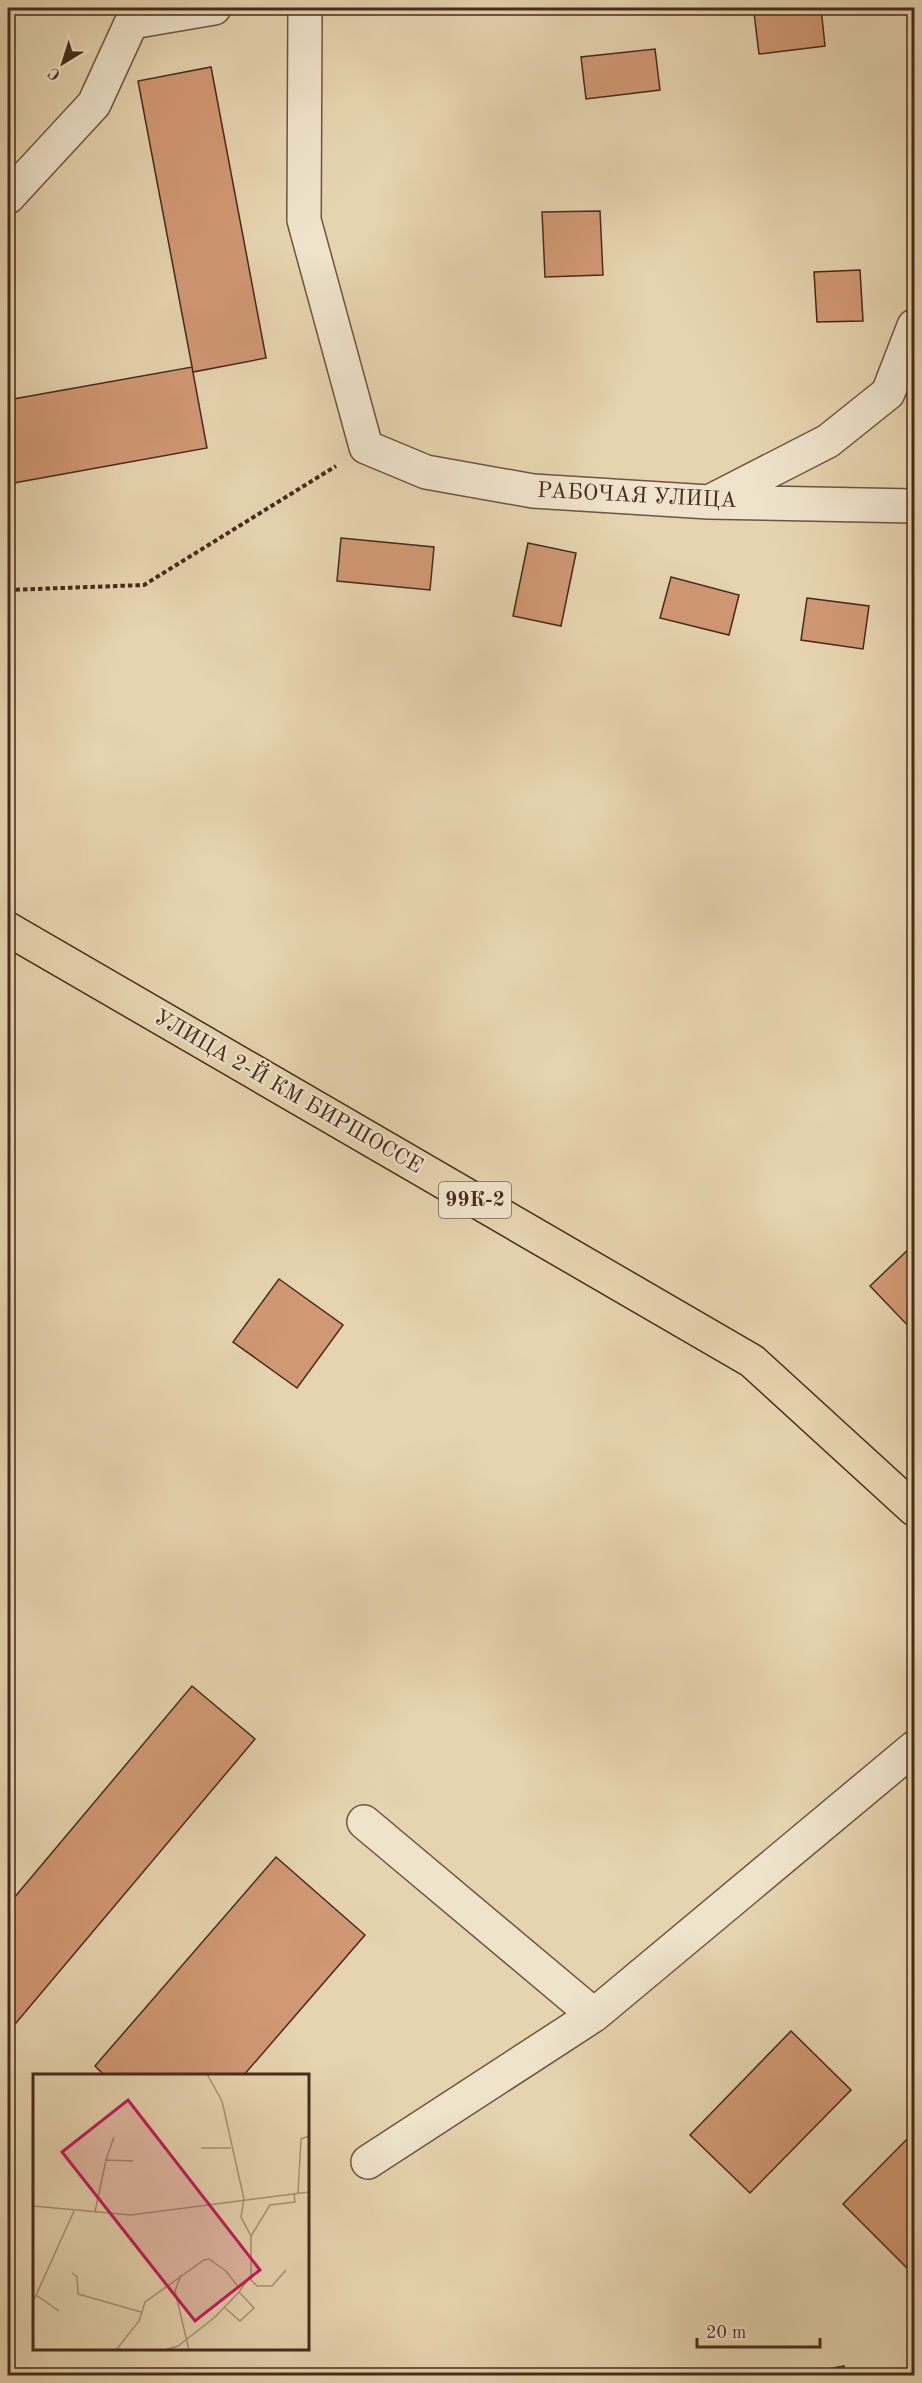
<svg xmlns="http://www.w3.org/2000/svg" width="922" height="2383" font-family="'Old Standard TT',serif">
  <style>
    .building { fill: #d19875; stroke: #472a1b; stroke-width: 1.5 }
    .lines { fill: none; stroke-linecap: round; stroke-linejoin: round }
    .minor-casing { stroke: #6f5440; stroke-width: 36 }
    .major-casing { stroke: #472a1b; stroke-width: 36 }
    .path { stroke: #472a1b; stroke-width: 4; stroke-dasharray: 4.5 3; stroke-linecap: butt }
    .minor { stroke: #efe3cc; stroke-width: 33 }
    .major { stroke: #e6d4b0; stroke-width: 33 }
    .labels { text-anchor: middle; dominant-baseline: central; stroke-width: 5; stroke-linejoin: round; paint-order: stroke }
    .shield { fill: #efe3cc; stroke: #796250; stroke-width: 1.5 }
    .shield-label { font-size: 21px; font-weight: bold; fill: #472a1b }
    .street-label { font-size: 22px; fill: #472a1b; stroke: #efe3cc }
    .inset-road { fill: none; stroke: #a69074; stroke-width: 1.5 }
    .view { fill: #c2185b; fill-opacity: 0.15; stroke: #c2185b; stroke-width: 3 }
    .inset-edge { fill: none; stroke: #472a1b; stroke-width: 3 }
  </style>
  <rect width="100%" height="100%" fill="#e6d4b0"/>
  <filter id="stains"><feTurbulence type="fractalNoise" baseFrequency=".00333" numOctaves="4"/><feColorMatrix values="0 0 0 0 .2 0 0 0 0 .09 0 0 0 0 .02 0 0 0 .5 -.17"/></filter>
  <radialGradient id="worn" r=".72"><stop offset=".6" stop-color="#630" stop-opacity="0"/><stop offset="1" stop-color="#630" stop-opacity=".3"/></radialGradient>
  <path class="building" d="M801,8H821L825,46L759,54L754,13Z
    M655,49L660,90L586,99L581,57Z
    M211,67L266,358L193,372L138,81Z
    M600,211L603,275L545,277L542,212Z
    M860,270L863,321L817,322L814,272Z
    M192,367L207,448L8,484V400Z
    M341,538L434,547L430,590L337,581Z
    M528,543L576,553L561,626L513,616Z
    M671,577L739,595L729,635L660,618Z
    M807,598L869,606L863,649L801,640Z
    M914,1244V1332L870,1286Z
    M279,1279L343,1325L297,1388L233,1342Z
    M192,1686L255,1739L16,2023L8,2016V1905Z
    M276,1857L365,1935L243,2076H105L95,2066Z
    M791,2031L851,2090L750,2193L690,2135Z
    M914,2132V2275L843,2204Z
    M844,2366L845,2376H792Z"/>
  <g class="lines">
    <defs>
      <path id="minor" d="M305,8L304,220L366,447L426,472L533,491L709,502L914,506
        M132,22L214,8
        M8,197L94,104L138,8
        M713,500L828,441L888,393L914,326
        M364,1822L594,2015L914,1748
        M368,2162L594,2015"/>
      <path id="major" d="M8,929L752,1361L914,1509"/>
    </defs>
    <use href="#minor" class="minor-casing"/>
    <use href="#major" class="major-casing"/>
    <path class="path" d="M8,590L144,585L336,466"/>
    <use href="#minor" class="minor"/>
    <use href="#major" class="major"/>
  </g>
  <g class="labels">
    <rect class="shield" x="439" y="1182" width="72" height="36" rx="4.5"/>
    <g class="shield-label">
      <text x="475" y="1200">99К-2</text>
    </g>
    <g class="street-label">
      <text transform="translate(637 496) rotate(3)">РАБОЧАЯ УЛИЦА</text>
      <text transform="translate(288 1092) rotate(30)">УЛИЦА 2-Й КМ БИРШОССЕ</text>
    </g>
  </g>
  <g transform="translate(33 2074)">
    <rect width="276" height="276" fill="#e6d4b0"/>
    <path class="inset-road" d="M174,0L189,27L211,125L208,143L218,162M168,74H198M73,86L81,63M265,119L268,65L276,62M0,132L98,141L276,118M62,138L73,86L100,87M253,196L239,212H224L218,206V162L237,131L262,128L261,119M39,199L44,203L45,220L108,238M148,201L142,217L156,276M3,221L26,237M0,228L41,137M192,234L207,247L221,234L206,218L217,202M83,276L106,247L112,228L171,186L176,185L193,197L206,214M131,276L145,272L182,243L206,218"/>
    <path class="view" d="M95,26L227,196L162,247L29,78Z"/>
    <rect width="276" height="276" class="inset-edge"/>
  </g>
  <rect width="922" height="2383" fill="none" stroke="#e6d4b0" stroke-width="30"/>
  <rect x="9" y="9" width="904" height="2365" fill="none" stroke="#472a1b" stroke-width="3"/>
  <rect x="15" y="15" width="892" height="2353" fill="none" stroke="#472a1b" stroke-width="1.5"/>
  <g transform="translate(63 63) rotate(218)" stroke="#efe3cc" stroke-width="4.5" paint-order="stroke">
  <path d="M0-4.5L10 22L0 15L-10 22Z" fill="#472a1b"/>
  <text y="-9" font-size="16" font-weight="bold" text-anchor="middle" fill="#472a1b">С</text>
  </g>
  <path d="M697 2338v9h123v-9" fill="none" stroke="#472a1b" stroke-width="3"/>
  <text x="706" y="2338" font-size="18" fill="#472a1b" stroke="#efe3cc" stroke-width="4.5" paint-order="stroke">20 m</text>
  <rect width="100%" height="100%" filter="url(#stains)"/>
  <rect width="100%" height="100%" fill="url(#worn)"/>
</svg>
